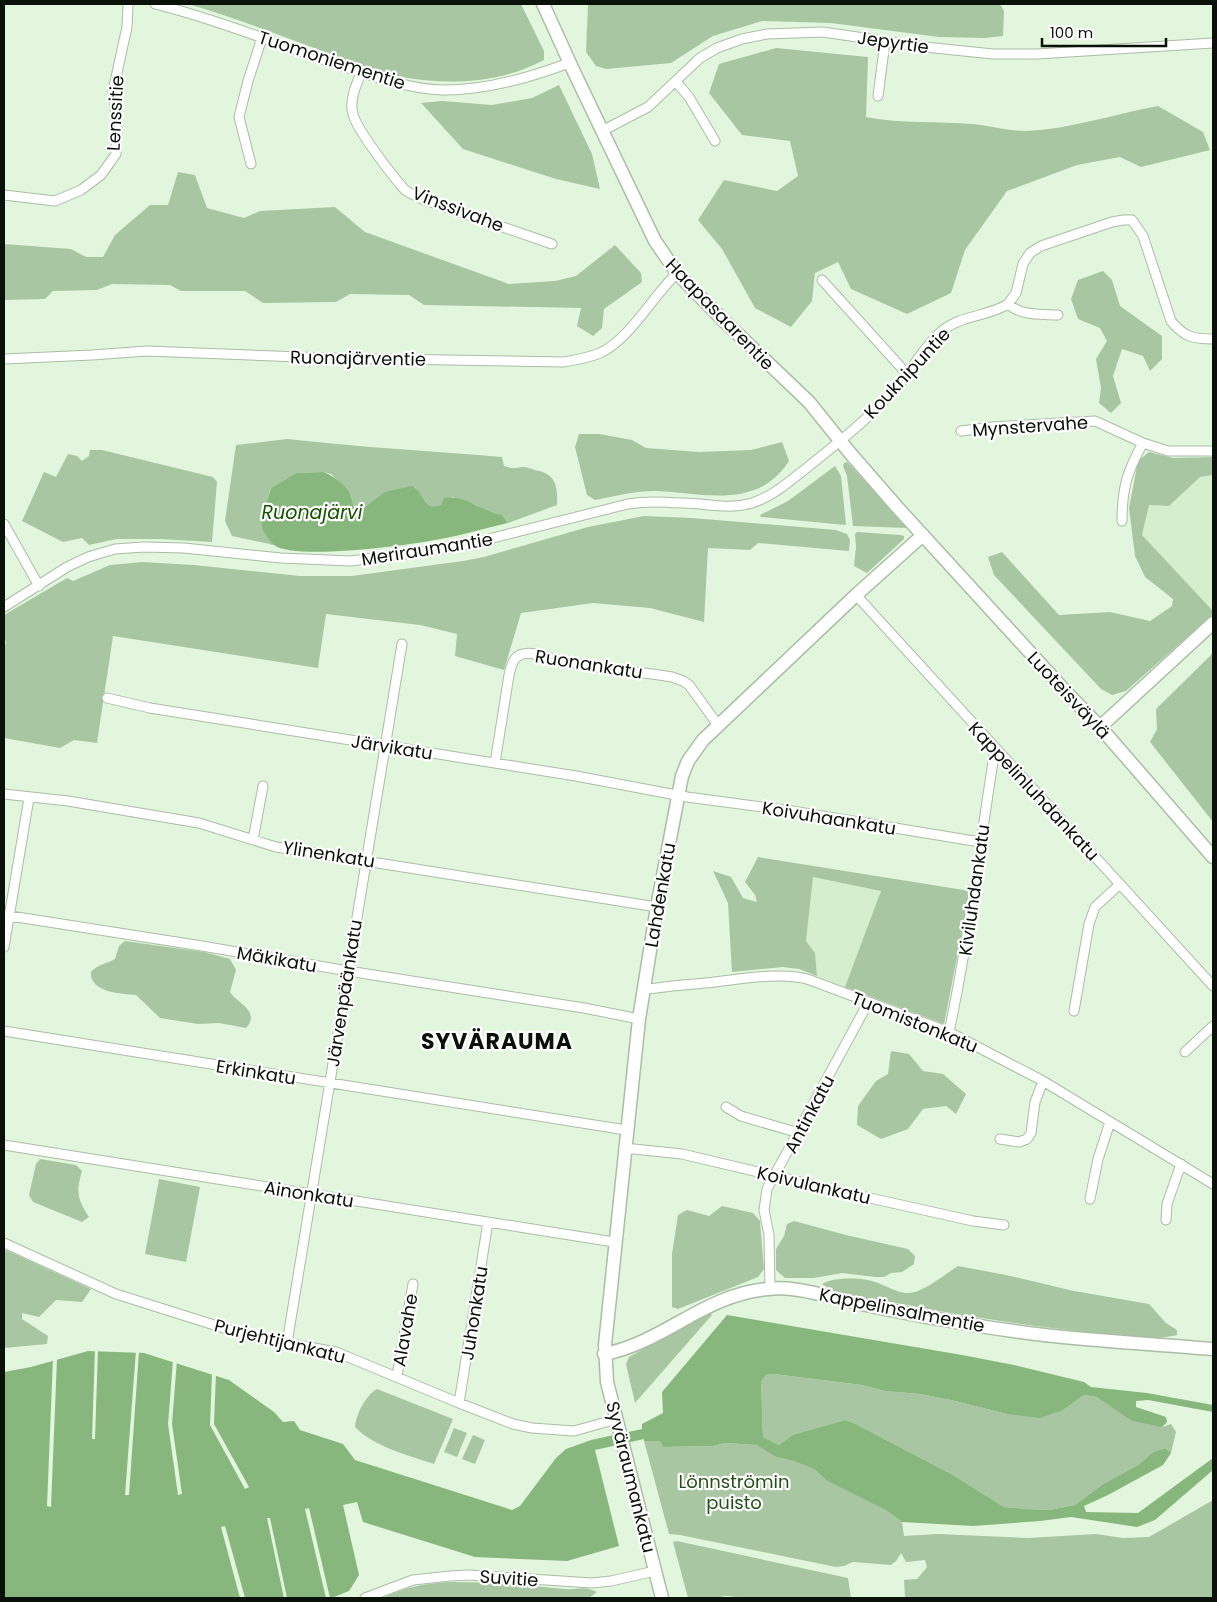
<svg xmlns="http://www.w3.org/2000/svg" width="1217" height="1602" font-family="Poppins,sans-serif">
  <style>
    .built { fill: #d4eece }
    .green { fill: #a9c6a2 }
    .water { fill: #88b77d }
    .pier { fill: #e2f6dd }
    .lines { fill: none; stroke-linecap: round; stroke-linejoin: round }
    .street-casing { stroke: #aabda5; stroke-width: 11 }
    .secondary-casing { stroke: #aabda5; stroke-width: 15 }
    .street { stroke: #fff; stroke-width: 9 }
    .secondary { stroke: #fff; stroke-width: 12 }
    .labels { text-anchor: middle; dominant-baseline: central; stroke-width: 4.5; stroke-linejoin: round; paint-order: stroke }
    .street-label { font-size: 18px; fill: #0a1109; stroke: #fff }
    .park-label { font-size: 18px; fill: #235016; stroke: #fff }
    .water-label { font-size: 19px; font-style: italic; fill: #175400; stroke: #fff }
    .district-label { font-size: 22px; font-weight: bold; letter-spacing: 1px; fill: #0a1109; stroke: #fff }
  </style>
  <rect width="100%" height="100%" fill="#e2f6dd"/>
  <path class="built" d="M1213,475V611L1142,535L1149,505L1169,506L1200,477Z
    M813,877L882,891L845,987L817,976L815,953L806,941Z"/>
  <path class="green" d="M188,4H521L544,51V60C490,89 420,86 363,67C352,64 342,58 331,54C283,37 237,18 188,4Z
    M588,4H1000L1004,11L1003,36L985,38L939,37L831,23L762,21L713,36L671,63L606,69L596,66L586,52Z
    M776,48L868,57L866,117C902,124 937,121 973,124C990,126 1009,131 1026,131C1071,129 1114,114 1158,106L1203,132L1210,150L1141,167L1120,157L1077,165L1007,191L965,250L951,293L907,314L851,289L838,262L815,273L812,301L791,327L755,308L722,249L698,220L724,180L777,191L798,176L790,141L742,135L709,93L719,64Z
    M559,85L592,154L600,189L556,179L463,149L421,103L442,101L492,105L532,98Z
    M178,172L195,175L207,208L244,218L260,211L335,207L365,232L509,284L555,281L576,276L615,245L641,273L642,282L604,309L602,328L593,336L577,326L581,308L424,305L409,295L350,294L336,302L263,303L245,291H181L170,285L112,284L97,290L53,291L45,299L4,300V244L71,249L86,257H103L115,235L150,205H168Z
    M1103,271L1112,280L1120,306L1162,336V359L1150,371L1143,356L1122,349L1113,376L1121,403L1111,413L1099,403L1101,388L1096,359L1107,341L1100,328L1078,319L1071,299L1078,280Z
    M579,434H599L632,440L646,448L699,452L751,450L782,442L789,461C758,510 703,493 656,491C635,491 615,496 595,500L587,495L575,447Z
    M287,439C358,447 430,451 502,457L504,466C513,469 515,468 523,467C527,467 532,469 535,470C556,474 558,486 557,505L508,523L502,515L491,514L476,505L452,497L441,505L432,508L423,499L415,487L384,492L361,510L355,507L350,500L348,491L331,474L323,472L296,473L271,488L266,504L264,531L274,545L232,536L225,521L236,445Z
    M90,450H102L213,477L217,482L212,542L161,539H117L89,545L82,538L63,542L22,521L44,472L56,477L68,454L77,456L82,461L89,456Z
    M1149,452L1173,458L1213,457V475L1200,477L1169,506L1149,505L1142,535L1213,611V614L1126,691L1112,695L1101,689L994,575L988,557L1002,552L1059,615L1110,612L1150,621L1172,606L1173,599L1145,577L1135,556L1129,508L1138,461Z
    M847,462L907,526V528L853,526L847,476L843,466L844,463Z
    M835,466L841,476L846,524L845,525L761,517L760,515L788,501Z
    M644,516L692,518L836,530L847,534L850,540L849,551L758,543L750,550L708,548L704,622L650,608L593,603L521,613L504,670L455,656L457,634L420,625L326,614L318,668L113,636L97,743L74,740L60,748L4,738V649L6,642L4,638V615L67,578L73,581L110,565L142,562L194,565L300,576H352L463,561L484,557L588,527Z
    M857,532L900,535L904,536V539L867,573L854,566L856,547L855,534Z
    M1213,653V822L1150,742L1157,729L1156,709Z
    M758,857L970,891L944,1024L845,987L881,891L813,877L806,941L815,953L817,976L799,969L783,967L732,972L728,903L713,871L731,877L743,898L757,902L755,895L745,882Z
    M125,941L204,952L230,959L236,970L230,992C238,1004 261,1011 246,1028L219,1023L198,1024L160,1018L136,995C121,994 89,992 91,972C98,964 106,964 115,959L119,946Z
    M891,1051L909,1054L923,1071L943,1074L966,1094L956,1114L946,1106L923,1109L908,1129L881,1139L857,1125L858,1106L876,1081L888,1074Z
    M40,1159L76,1165L82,1171C76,1191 77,1199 89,1217L82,1222L33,1202L29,1195L36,1164Z
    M159,1179L200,1187L186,1262L145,1254Z
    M722,1206L753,1213L760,1221L764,1269L758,1277L678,1309L672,1307V1254L678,1215L687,1210L709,1216Z
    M794,1221L846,1235L908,1249L915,1256L914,1264L902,1272L891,1273L884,1277H875L842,1273L814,1278H785L776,1270V1249L784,1236L787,1224Z
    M6,1250L91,1289L82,1302L56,1300L39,1317L22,1313V1319L48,1336L47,1344L4,1348V1253Z
    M958,1266L1006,1275L1074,1291L1149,1304L1166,1323L1177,1330V1335C1155,1341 1128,1336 1105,1334C1033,1327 962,1316 891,1302C876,1299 833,1294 822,1284C832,1277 864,1277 875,1282C885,1285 897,1293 908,1293C923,1293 945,1274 958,1266Z
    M709,1312L712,1315L635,1403L626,1364L629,1357Z
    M774,1374L862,1385L885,1391L920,1394L951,1400L1007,1414L1063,1410L1084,1395L1097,1397L1162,1427L1171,1424L1176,1432L1171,1453L1165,1448L1153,1452L1138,1465L1103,1484L1075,1505L1049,1510L1026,1509L1004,1507L953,1475L856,1424L845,1420L792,1435L779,1445L763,1437L761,1382L766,1375Z
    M377,1389L453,1419L434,1464C408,1455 374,1447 355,1427C356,1414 366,1395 377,1389Z
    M454,1428L467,1433L457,1457L444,1452Z
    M473,1435L485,1440L475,1464L462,1459Z
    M644,1441H660L663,1447L713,1446L725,1443L756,1445L776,1457L794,1461L815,1470L827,1481L887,1511L902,1522L904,1536L938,1534L1028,1538L1096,1534L1123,1538L1149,1537L1213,1500V1598H905L904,1580L917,1579L927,1567L925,1560L906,1562L901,1553L896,1561L891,1565L853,1562L844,1566L836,1567L680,1535L669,1534Z
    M677,1541L848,1578L851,1598H748L726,1596L713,1598H688L673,1542Z
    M452,1582C490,1582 527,1585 564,1589C579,1590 582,1585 597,1592L589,1598H382C406,1587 426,1583 452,1582Z"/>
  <path class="water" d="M323,472C330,474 345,484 349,492C351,497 352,502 354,507L361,510L384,492L412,486C421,490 422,502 432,507L441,505L444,498C465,494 482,512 502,515L508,523C482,529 456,537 429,541C403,546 293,560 274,545C271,542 266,536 264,532C257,518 268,502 271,488L296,473Z
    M727,1315L962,1355L1014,1365L1084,1382L1091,1387L1147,1393L1213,1405V1412L1148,1400L1136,1401V1407L1166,1417L1167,1422L1162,1427L1132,1421L1097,1397L1084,1395L1063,1410L1040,1418L1007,1414L951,1400L920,1394L885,1391L862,1385L774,1374L766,1375L761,1382L763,1437L779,1445L792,1435L845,1420L856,1424L953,1475L1004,1507L1026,1509L1049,1510L1075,1505L1103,1484L1138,1465L1153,1452L1165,1448L1171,1453L1163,1465L1108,1495L1084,1506L1086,1512L1138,1513L1213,1458V1470L1155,1520L1137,1527L1071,1517L1040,1521L973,1526L902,1522L887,1511L827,1481L815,1470L794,1461L776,1457L756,1445L725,1443L713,1446L663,1447L660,1441H644V1439L595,1450L619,1546L567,1561L475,1557L363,1522L357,1502L343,1505L359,1575L349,1591L334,1597L4,1598V1372L31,1367L88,1351L144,1353L229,1380L274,1412L283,1422L294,1421L300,1430L343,1444L355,1460L512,1510L520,1506L556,1458L566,1449L591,1440L642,1429V1424L663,1413L662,1392Z"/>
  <path class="pier" d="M95,1349H98L95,1439H92Z
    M136,1350L139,1351L129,1495H125Z
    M53,1358L57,1359L51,1507L47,1506Z
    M173,1360H177L172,1424L182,1494L178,1495L168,1424Z
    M212,1373H216L214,1424L249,1487L245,1489L210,1425Z
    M309,1508L330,1598H326L305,1509Z
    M267,1518H270L287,1598H284Z
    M225,1526L245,1598H240L221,1527Z"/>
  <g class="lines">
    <defs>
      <path id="street" d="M155,4C215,19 272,42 331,62C366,74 403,88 441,90C485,91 529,78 569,63
        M361,73C356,85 349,101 353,114C356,129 394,178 405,190C410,194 417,196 422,199L552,244
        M676,82L689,97L715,141
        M878,96L885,42
        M602,131L648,107L700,58L717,48L742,39L767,34L823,32L925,47L993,54H1037L1213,43
        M251,164L239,117L248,81L262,38
        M4,195L55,201L81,190L101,175L116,154L117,126L113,91L127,27L128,4
        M822,280L907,374
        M1008,304L1016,293L1023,264L1030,253L1041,246L1112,222L1123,220H1132L1143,236L1171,321C1184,337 1193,339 1213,339
        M4,359L92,355L147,351L325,358L563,362C576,360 588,358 600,353C629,340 653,296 677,273
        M961,431L992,427L1095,421L1143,443L1168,451H1213
        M1122,521C1122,489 1127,471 1143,443
        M4,524L39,586
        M856,595L1213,986
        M4,607L67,567L88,557L115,549L144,547L184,548L281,558L351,561L457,547L628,504C652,500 675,503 700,504C717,506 735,508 752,503C774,496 791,480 809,466C840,441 871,417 897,387C912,370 924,346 942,331C961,315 987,317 1008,304C1022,316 1040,314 1058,315
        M107,698L150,708L576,776L687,797L792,811L980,842
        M495,763L509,675C511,667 513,656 523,654C534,651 547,658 557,660C595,668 634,671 672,677L683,681L689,685L718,725
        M4,794L68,801L199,823L276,847L657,907
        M253,840L263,786
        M4,915L202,946L348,971L584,1008L639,1019
        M4,947L29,798
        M643,990C664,986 685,985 705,983C735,980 782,971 810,980L949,1032L1043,1081L1213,1184
        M1074,1011L1089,924L1095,907L1120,884
        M4,1031L626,1130
        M949,1032C969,938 980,843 995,749
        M1185,1052L1213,1026
        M726,1107L741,1116L799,1133
        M1000,1139L1019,1142L1027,1139L1031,1133L1035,1102L1043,1081
        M4,1145L614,1242
        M624,1148L682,1154L852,1194L973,1221L1004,1225
        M1090,1199L1098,1159L1110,1122
        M1166,1220L1167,1204L1181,1164
        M4,1243L116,1294L249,1336L336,1352L459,1403L513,1424L532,1428L574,1431L617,1419
        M770,1288L769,1235L764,1210L767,1189L868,1003
        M287,1343L402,644
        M397,1376L413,1284
        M459,1403L488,1222
        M365,1598L413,1580L450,1576L469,1575L592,1583L611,1581L655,1571"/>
      <path id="secondary" d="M543,4L574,72L655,241L677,273L723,320L809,402L850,453L897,507L1067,693L1100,727L1213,857
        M1100,727L1213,623
        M604,1354C663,1343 705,1294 768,1289C793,1286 819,1294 843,1300C875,1307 907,1314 939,1319C971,1325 1004,1330 1036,1334C1095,1341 1154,1344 1213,1349
        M662,1598L607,1382L605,1345L639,1019L657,907L682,776L688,761L703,740L856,595L923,535"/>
    </defs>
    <use href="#street" class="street-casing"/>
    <use href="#secondary" class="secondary-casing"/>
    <use href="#street" class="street"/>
    <use href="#secondary" class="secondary"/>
  </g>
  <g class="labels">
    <g class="street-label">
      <text transform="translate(893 42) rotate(8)">Jepyrtie</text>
      <text transform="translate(332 60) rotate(18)">Tuomoniementie</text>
      <text transform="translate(115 113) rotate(-87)">Lenssitie</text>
      <text transform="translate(458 209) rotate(21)">Vinssivahe</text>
      <text transform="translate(720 314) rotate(46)">Haapasaarentie</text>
      <text transform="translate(358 358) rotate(1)">Ruonajärventie</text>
      <text transform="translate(907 373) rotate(-47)">Kouknipuntie</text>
      <text transform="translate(1030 426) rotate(-4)">Mynstervahe</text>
      <text transform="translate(427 549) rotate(-9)">Meriraumantie</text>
      <text transform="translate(589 664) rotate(9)">Ruonankatu</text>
      <text transform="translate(1069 695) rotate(47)">Luoteisväylä</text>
      <text transform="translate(392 747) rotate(9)">Järvikatu</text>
      <text transform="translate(1034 791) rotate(47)">Kappelinluhdankatu</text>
      <text transform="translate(829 818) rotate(9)">Koivuhaankatu</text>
      <text transform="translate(329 854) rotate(9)">Ylinenkatu</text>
      <text transform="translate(974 890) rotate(-82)">Kiviluhdankatu</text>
      <text transform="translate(660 895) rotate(-80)">Lahdenkatu</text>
      <text transform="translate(277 959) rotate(10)">Mäkikatu</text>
      <text transform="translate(344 993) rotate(-81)">Järvenpäänkatu</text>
      <text transform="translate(915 1022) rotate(22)">Tuomistonkatu</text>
      <text transform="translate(256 1072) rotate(9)">Erkinkatu</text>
      <text transform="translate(809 1114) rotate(-62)">Antinkatu</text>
      <text transform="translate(814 1185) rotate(13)">Koivulankatu</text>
      <text transform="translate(309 1194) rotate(9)">Ainonkatu</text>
      <text transform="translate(902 1310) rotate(11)">Kappelinsalmentie</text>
      <text transform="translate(474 1313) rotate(-81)">Juhonkatu</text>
      <text transform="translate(405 1330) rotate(-80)">Alavahe</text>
      <text transform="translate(280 1341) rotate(14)">Purjehtijankatu</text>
      <text transform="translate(631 1477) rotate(76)">Syväraumankatu</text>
      <text transform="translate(509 1578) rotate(4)">Suvitie</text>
    </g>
    <g class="park-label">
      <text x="734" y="1481">Lönnströmin<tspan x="734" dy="21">puisto</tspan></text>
    </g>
    <g class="water-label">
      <text x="312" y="512">Ruonajärvi</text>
    </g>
    <g class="district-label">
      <text x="497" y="1041">SYVÄRAUMA</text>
    </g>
  </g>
  <rect width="1217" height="1602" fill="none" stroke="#0a1109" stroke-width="10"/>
  <path d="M1042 38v8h124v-8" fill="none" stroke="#0a1109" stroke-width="2.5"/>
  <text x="1050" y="38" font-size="15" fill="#0a1109" stroke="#ffffff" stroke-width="4" paint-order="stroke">100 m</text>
</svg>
